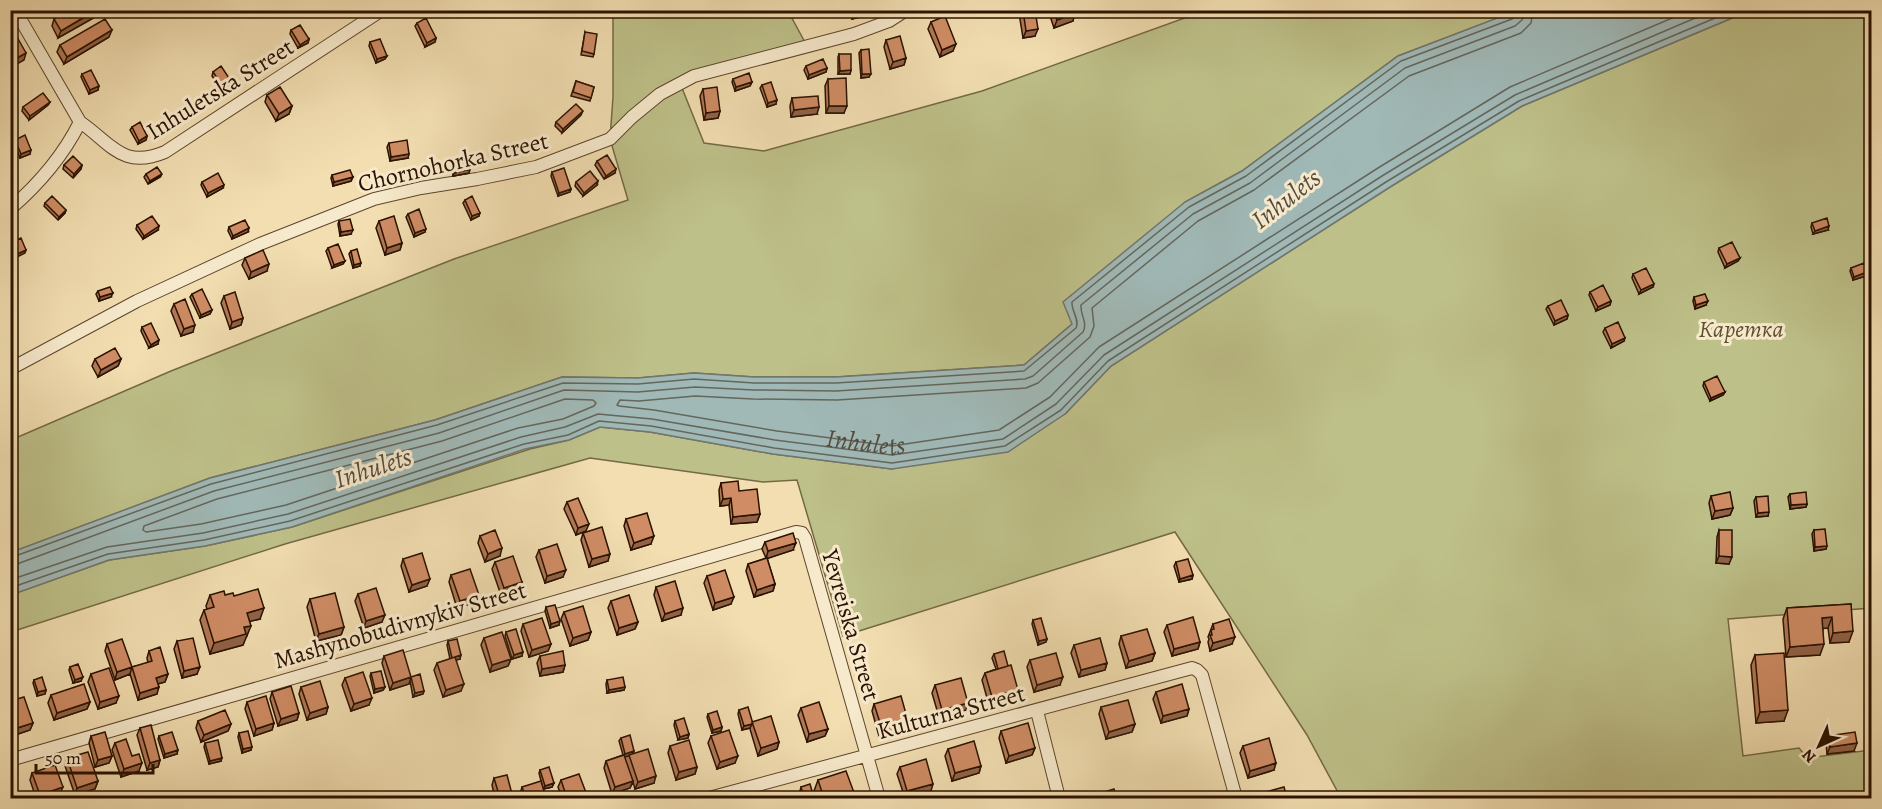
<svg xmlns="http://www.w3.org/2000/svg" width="1882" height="809" font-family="Alegreya,serif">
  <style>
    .green { fill: #bec089; stroke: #746944; stroke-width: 1.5 }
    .water { fill: #a0b9b7; stroke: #71766e; stroke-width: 1.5 }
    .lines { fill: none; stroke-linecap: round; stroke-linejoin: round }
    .shore { stroke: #65665c; stroke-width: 1.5 }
    .minor-casing { stroke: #5c452c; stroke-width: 14 }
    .minor { stroke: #f7eacc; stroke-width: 12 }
    .wall { fill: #b27857; stroke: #2a1200; stroke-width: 1.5 }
    .shaded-wall { fill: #916247; stroke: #2a1200; stroke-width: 1.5 }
    .building { fill: #cf8c65; stroke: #2a1200; stroke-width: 1.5 }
    .labels { text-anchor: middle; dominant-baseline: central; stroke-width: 6; stroke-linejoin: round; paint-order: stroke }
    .street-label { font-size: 24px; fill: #2a1200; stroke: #f7eacc }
    .park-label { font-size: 24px; font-style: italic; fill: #5e4f30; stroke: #f7eacc }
    .water-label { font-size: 26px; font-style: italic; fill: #534c40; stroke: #f7eacc }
  </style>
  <rect width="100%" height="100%" fill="#f2deb1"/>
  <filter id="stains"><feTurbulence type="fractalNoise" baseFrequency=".00333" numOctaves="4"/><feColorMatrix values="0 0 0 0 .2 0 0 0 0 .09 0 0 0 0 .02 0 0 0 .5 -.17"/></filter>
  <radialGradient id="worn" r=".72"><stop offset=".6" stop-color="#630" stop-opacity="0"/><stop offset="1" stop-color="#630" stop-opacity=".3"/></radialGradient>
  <path class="green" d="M613,11H788L807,46L680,83L704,143L764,151L982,91L1204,11H1518L1398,56L1242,171L1185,202L1072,324L1024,365L836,377H754L694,373L638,378L562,377L435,420L210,478L11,553V440L171,371L454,259L628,200L610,139L613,97Z
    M1749,11H1871V608L1728,619L1743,756L1799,748L1807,758L1871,750V798H1341L1307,735L1175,532L843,636L797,480L763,482L590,458L285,544L11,632L10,595L109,560L205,546L292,527L530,449L569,440L600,427L650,432L773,454L892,469L1065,414L1111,366L1390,187L1522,106Z"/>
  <path class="water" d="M1518,10L1749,11L1522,106L1390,187L1111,366L1065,414L1008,452L892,469L773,454L650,432L600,427L569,440L525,449L292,527L205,546L109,560L11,595L10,553L12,552L210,478L435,420L562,377L638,378L694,373L754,377H836L1024,365L1072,324L1063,302L1185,202L1242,171L1398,56Z"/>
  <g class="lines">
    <g class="shore">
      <path id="s1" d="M1533,10L1531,23L1521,33L1409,76L1254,190L1198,221L1092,308L1094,326L1090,337L1038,383L1026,388L837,400L753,399L695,396L639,401L620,400L617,405L619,406L654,410L777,431L892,446L999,430L1050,397L1099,347L1378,168L1510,87L1691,10"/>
      <path d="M565,399L593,400L596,403L594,406L563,419L518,428L286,505L201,524L146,532L143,530L144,526L217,499L442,441Z"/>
      <path d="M10,558L211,484L437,425L563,383L638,384L694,379L754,383H836L1024,371L1076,328C1080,319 1071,311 1072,302L1189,207L1246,176L1401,61L1512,19L1516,15L1517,10"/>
      <path d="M10,565L17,564L214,491L439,433L564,390L638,392L695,387L754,390L836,391L1025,379L1033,376L1083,332C1088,322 1080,315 1081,305L1193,214L1250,183L1405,68L1515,26L1522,20L1524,10"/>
      <path d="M10,580L107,547L203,533L288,514L521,437L565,427L598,414L652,419L775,440L892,455L1003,439L1056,404L1104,355L1382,176L1515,95L1714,10"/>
      <path d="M10,588L108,554L204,540L290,521L524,444L568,435L599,421L651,426L774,448L892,463L1005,446L1061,410L1108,361L1386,182L1519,101L1734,10"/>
    </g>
    <defs>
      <path id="minor" d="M15,10L80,122C111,143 122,170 165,152L382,10
        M10,209C39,184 63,156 80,122
        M10,369L137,301L260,244L374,199L421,188L477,179L536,167L610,139L632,117L660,94L694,76L854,34L889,21L906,10
        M1037,711L1059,798
        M10,760L796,532L802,533L805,538L879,798
        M709,798L1192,668L1197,670L1202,675L1236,798"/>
    </defs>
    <use href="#minor" class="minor-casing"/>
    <use href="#minor" class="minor"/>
  </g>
  <path class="wall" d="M428,10H442L432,17Z
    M470,10H482L474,16Z
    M850,10H874L873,14L852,19Z
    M1020,10H1035V36L1023,38L1019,13Z
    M1048,10H1074L1073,21L1054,28Z
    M95,17L58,38L52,26L54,19Z
    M931,22L953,51L940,57L928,29Z
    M417,23L436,38L435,42L425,47L415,26Z
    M291,30L309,39L308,43L298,48L290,34Z
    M585,32L594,54L593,57L581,55Z
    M109,37L64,64L57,52L60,45Z
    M886,40L906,58L904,65L890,69L884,47Z
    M370,42L387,56L385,59L376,63L369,46Z
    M861,50L869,77L861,78L859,53Z
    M839,54L851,70L850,74H838V57Z
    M806,66L827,68L826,72L808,79L804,70Z
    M213,72L230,85L222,90L212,76Z
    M82,74L98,90L89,94L81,77Z
    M733,79L752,82L750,86L735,91L732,82Z
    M828,79L844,113H826L825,86Z
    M576,81L594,87L590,101L571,96Z
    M762,85L776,104L767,107L760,88Z
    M703,89L720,111L718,118L704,120L700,96Z
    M267,95L292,106L289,114L276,121L265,102Z
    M792,98L817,114L791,117L790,106Z
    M50,102L48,105L29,120L22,111L23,107Z
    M581,115L562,133L555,126L556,122Z
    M132,127L147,136L146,140L138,144L130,130Z
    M15,140L30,154L20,158L14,143Z
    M389,143L408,158L390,161L387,147Z
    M452,161L470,169L469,173L453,176L451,164Z
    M597,161L615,173L604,179L595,165Z
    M64,165H82L81,169L73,178L63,169Z
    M552,172L571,189L570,192L558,196L551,176Z
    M146,174L160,177L148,184L144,177Z
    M332,175L353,177L351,181L333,186L331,178Z
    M202,182L223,188L207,197L201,185Z
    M576,182L597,185L583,196L575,186Z
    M465,200L479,216L471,220L463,203Z
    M45,203L66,210L65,213L58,220L44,206Z
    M1872,206V217L1869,218L1867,211L1868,207Z
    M408,214L425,232L414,237L406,217Z
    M339,221L351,234L340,236L338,224Z
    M379,221L402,243L400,250L385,255L376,228Z
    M1812,223L1828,230L1813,234L1811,227Z
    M137,225L158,230L143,239L136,229Z
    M229,227L248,232L232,239L228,231Z
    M328,248L345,261L343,264L332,268L326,251Z
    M1719,248L1740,258L1738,261L1725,268L1718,252Z
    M351,251L360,266L353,268L349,254Z
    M245,258L267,271L249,279L242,265Z
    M1851,268L1867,272L1866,276L1853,280L1850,271Z
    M1633,274L1653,287L1639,294L1632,278Z
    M98,291L111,297L99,301L96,294Z
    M1590,292L1611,301L1610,305L1596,311L1589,295Z
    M192,294L212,310L210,314L200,318L190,297Z
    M224,296L243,318L241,325L230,329L221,303Z
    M1694,297L1706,305L1695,309L1693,301Z
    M174,304L193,332L181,336L171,311Z
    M1548,306L1568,315L1567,319L1554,325L1546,309Z
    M142,327L158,344L149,348L141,331Z
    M1605,328L1624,341L1611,348L1603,332Z
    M1872,341V352H1871L1868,346L1869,342Z
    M95,359H121L118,366L98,377L92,366Z
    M1704,382L1725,392L1723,395L1710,401L1703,386Z
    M721,483L760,514L757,522L731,524L729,505L720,506L719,490Z
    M1790,494L1807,504L1806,507L1790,509L1788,497Z
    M1711,496L1733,508L1730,515L1712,519L1709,503Z
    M1756,497L1768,516L1756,517L1754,501Z
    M567,502L586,531L576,535L564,509Z
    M626,519L651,544L631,550L624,526Z
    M1719,530L1729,564L1716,563L1717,537Z
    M1814,530L1826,549L1814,551L1812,534Z
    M583,533L608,561L589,567L581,540Z
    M480,536L500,556L485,562L478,543Z
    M765,542L793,550L767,558L775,584L773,591L754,597L746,571L748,564L766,558L762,549Z
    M539,550L563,577L545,583L536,557Z
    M403,559L427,586L409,592L401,566Z
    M495,562L519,589L501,595L492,569Z
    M1176,562L1193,575L1192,579L1179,582L1174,566Z
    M451,575L479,595L476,602L457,608L449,582Z
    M707,576L731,604L713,610L704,583Z
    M656,587L681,615L662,621L654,595Z
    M358,594L382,622L364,628L355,601Z
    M210,595L234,596L260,619L250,621L247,636L245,637L243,645L210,654L200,620L204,610L207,609L206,606Z
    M310,599L344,627L341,635L316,641L307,607Z
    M611,601L638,622L635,629L617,635L608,608Z
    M1851,604L1849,642L1830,643L1828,628H1823L1820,655L1786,657L1783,619L1787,608Z
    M546,607L559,625L550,628L545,611Z
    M564,612L591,632L588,640L570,646L561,619Z
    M1033,620L1047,639L1046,642L1038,645L1032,624Z
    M523,624L551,644L548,651L529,657L521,631Z
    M1213,624L1232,644L1210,651L1208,642L1209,639L1208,637Z
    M1167,625L1200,642L1198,649L1172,656L1164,632Z
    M506,632L522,656L512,659L505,636Z
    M1121,636L1155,653L1152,661L1126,668L1119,644Z
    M484,638L511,659L508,666L490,672L481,645Z
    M177,641L197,674L182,678L174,649Z
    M448,641L460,659L456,660L461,691L443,697L434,670L437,663L450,659L447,645Z
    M107,644L132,667L148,663L147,658L149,651L168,674L165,682L158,684L157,694L138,700L130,674L115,680L105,651Z
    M1074,645L1107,663L1105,670L1079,677L1071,653Z
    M994,654L1008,666L1018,690L1016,697L989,705L982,680L985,673L996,669L992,658Z
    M1755,655L1784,721L1756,723L1751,665Z
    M384,656L411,677L424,691L423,694L413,697L410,681L409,684L390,690L382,663Z
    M540,656L565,665L563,672L540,676L537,663Z
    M1030,660L1060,685L1034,692L1027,667Z
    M70,667L81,681L73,683L69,670Z
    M371,673L385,687L383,690L374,693L370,676Z
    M91,674L116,703L98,709L88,682Z
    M345,678L369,705L351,711L342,685Z
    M34,680L46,690L45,694L37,696L33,683Z
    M607,680L625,687L624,690L607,693L606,684Z
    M935,685L968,703L966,710L939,717L932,693Z
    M301,687L328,707L326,714L307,720L299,694Z
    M272,692L299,713L297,720L278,726L270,699Z
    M1156,692L1189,709L1187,716L1161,723L1153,699Z
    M51,695L90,702L87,709L54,720L48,703Z
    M10,701L33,723L30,730L12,736L10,732Z
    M247,702L274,723L272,730L254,736L245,709Z
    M874,704L908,721L905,728L879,736L872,711Z
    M1101,707L1135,724L1132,732L1106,739L1099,714Z
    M801,708L828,729L825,736L807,742L798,715Z
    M739,710L753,722L779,742L777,749L758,756L750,729V728L742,730L738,714Z
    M708,714L722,727L721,731L712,733L707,717Z
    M198,721L231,724L228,731L201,742L196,728Z
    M675,721L689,734L688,738L678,740L674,725Z
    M140,728L160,760L158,767L147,770L137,735Z
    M1001,731L1035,748L1032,755L1006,763L999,738Z
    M239,733L251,750L242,753L238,737Z
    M91,736L112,756L109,763L95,767L89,743Z
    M159,736L177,754L164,758L158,739Z
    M711,736L735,763L717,769L708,743Z
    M1828,736L1854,751L1827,754L1826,743Z
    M621,738L654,783L635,789L633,782L630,788L612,794L604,768L606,761L623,755L619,741Z
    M115,743L132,756L139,771L121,777L112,750Z
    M205,743L221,761L209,764L204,747Z
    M670,746L697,767L695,774L676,780L668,753Z
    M1243,746L1274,770L1248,778L1240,753Z
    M948,749L981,766L979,773L952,781L945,756Z
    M67,758L98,781L95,789L75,795L65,766Z
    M900,767L931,791L905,798L897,774Z
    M540,770L554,783L552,787L543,789L539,773Z
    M32,773L60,794L48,798H36L30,780Z
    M494,778L513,798H495L492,785Z
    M561,780L588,798H562L558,787Z
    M818,780L856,798H816L814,791Z
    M522,787L546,798H521L520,794Z
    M801,787L814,798H802L800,791Z"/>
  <path class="shaded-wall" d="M97,10L95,17L58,38L61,31Z
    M438,10H442L432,17L433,13Z
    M478,10H482L474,16L475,13Z
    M860,10H874L873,14L852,19L855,12Z
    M1075,13L1073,21L1054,28L1057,20Z
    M1038,29L1035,36L1023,38L1026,31Z
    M112,30L109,37L64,64L67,57Z
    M436,38L435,42L425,47L427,43Z
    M309,39L308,43L298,48L300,45Z
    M956,44L953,51L940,57L942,50Z
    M26,53L24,60L10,68V62Z
    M387,56L385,59L376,63L377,59Z
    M906,58L904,65L890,69L893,62Z
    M827,68L826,72L808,79L809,75Z
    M851,70L850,74H838L840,71Z
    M862,74H871L869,77L861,78Z
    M231,81L230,85L222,90L223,86Z
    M752,82L750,86L735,91L736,87Z
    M99,86L98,90L89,94L90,90Z
    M777,100L776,104L767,107L768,103Z
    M50,102L48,105L29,120L30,116Z
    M292,106L289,114L276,121L279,114Z
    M829,106H847L844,113H826Z
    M819,107L817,114L791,117L794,110Z
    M583,111L581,115L562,133L563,129Z
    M720,111L718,118L704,120L706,113Z
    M147,136L146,140L138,144L139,141Z
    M31,150L30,154L20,158L21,154Z
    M409,154L408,158L390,161L391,157Z
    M82,165L81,169L73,178L74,174Z
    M470,169L469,173L453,176L454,173Z
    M616,169L615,173L604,179L606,176Z
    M162,174L160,177L148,184L150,181Z
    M353,177L351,181L333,186L334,182Z
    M598,181L597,185L583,196L584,193Z
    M224,185L223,188L207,197L208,193Z
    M571,189L570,192L558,196L559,193Z
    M66,210L65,213L58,220L59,217Z
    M480,213L479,216L471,220L472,216Z
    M159,226L158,230L143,239L144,236Z
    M1829,226L1828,230L1813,234L1815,231Z
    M249,228L248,232L232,239L233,236Z
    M426,229L425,232L414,237L415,233Z
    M353,230L351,234L340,236L341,232Z
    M402,243L400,250L385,255L387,248Z
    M26,250L25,253L11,260L13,256Z
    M1740,258L1738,261L1725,268L1727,264Z
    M345,261L343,264L332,268L334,265Z
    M361,263L360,266L353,268L354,265Z
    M269,264L267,271L249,279L251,272Z
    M1867,272L1866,276L1853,280L1854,277Z
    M1654,284L1653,287L1639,294L1641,290Z
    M113,293L111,297L99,301L100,297Z
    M1611,301L1610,305L1596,311L1598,307Z
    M1708,301L1706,305L1695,309L1696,305Z
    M212,310L210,314L200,318L201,315Z
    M1568,315L1567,319L1554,325L1555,321Z
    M243,318L241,325L230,329L232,322Z
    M195,325L193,332L181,336L184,329Z
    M1625,338L1624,341L1611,348L1612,344Z
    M159,340L158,344L149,348L151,345Z
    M121,359L118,366L98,377L101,370Z
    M1725,392L1723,395L1710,401L1711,398Z
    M731,498L729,505L720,506L723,499Z
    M1807,504L1806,507L1790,509L1791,505Z
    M1733,508L1730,515L1712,519L1715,511Z
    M1769,512L1768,516L1756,517L1758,513Z
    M760,514L757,522L731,524L733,517Z
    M589,524L586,531L576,535L578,528Z
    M654,536L651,544L631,550L634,543Z
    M796,543L793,550L766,559L768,551Z
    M1827,546L1826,549L1814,551L1815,547Z
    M502,548L500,556L485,562L488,554Z
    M610,554L608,561L589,567L592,559Z
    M1719,556L1732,557L1729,564L1716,563Z
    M566,570L563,577L545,583L547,576Z
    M1193,575L1192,579L1179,582L1180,579Z
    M430,579L427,586L409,592L412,585Z
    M522,582L519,589L501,595L504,588Z
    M775,584L773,591L754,597L757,590Z
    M479,595L476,602L457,608L460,601Z
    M734,597L731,604L713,610L715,603Z
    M264,608L260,619L243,623L247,613Z
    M683,608L681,615L662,621L665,614Z
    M385,615L382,622L364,628L366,621Z
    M1832,617L1828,628L1818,629L1822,618Z
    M560,621L559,625L550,628L551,624Z
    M638,622L635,629L617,635L619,628Z
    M251,626L243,645L210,654L214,643L244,627Z
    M344,627L341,635L316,641L319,634Z
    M1853,631L1849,642L1830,643L1833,633Z
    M591,632L588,640L570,646L573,638Z
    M1235,637L1232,644L1210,651L1213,643Z
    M1047,639L1046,642L1038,645L1039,641Z
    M1200,642L1198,649L1172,656L1174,649Z
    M551,644L548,651L529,657L532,650Z
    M1824,644L1820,655L1786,657L1790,647Z
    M523,652L522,656L512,659L514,655Z
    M1155,653L1152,661L1126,668L1129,661Z
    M461,655L460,659L451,661L452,658Z
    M511,659L508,666L490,672L492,665Z
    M1107,663L1105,670L1079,677L1081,670Z
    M565,665L563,672L540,676L542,669Z
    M132,667L130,674L115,680L117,672Z
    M200,667L197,674L182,678L184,671Z
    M168,674L165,682L154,685L156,678Z
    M83,677L81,681L73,683L75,680Z
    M411,677L409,684L390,690L393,683Z
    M1063,677L1060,685L1034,692L1037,685Z
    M464,684L461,691L443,697L446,690Z
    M159,687L157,694L138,700L140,693Z
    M385,687L383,690L374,693L375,689Z
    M625,687L624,690L607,693L609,690Z
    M46,690L45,694L37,696L38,692Z
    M1018,690L1016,697L989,705L992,697Z
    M424,691L423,694L413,697L415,693Z
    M119,696L116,703L98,709L100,702Z
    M372,698L369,705L351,711L354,704Z
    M90,702L87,709L54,720L57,713Z
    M968,703L966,710L939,717L942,710Z
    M328,707L326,714L307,720L310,713Z
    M1189,709L1187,716L1161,723L1163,716Z
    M1788,710L1784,721L1756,723L1760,712Z
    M299,713L297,720L278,726L281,719Z
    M908,721L905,728L879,736L882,729Z
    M33,723L30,730L12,736L14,729Z
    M274,723L272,730L254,736L256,729Z
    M231,724L228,731L201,742L204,735Z
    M752,724L750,728L742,730L744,726Z
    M1135,724L1132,732L1106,739L1109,732Z
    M722,727L721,731L712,733L713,730Z
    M828,729L825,736L807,742L809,734Z
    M689,734L688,738L678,740L680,737Z
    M779,742L777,749L758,756L761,748Z
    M1857,743L1854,751L1827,754L1830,747Z
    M252,747L251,750L242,753L243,749Z
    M1035,748L1032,755L1006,763L1009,756Z
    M178,750L177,754L164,758L165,754Z
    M634,751L633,755L624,757L625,754Z
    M112,756L109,763L95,767L98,760Z
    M738,756L735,763L717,769L720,762Z
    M222,758L221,761L209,764L210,761Z
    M160,760L158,767L147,770L150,763Z
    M142,763L139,771L121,777L124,769Z
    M1276,763L1274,770L1248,778L1250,771Z
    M981,766L979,773L952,781L955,773Z
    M697,767L695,774L676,780L679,772Z
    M656,776L654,783L635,789L638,782Z
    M98,781L95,789L75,795L77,788Z
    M633,781L630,788L612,794L615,787Z
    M554,783L552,787L543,789L545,786Z
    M933,784L931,791L905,798L907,791Z
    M63,787L60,794L48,798H39L40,795Z"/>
  <path class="building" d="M69,10H96L61,31L54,19Z
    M1023,10H1035L1038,29L1026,31Z
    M1053,10H1074L1075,13L1057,20Z
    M945,16L956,44L942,50L931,22Z
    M426,18L436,38L427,43L417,23Z
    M105,19L112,30L67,57L60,45Z
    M300,25L309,39L300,45L291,30Z
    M585,32L597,34L594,54L582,51Z
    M900,36L906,58L893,62L886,40Z
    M17,37L26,53L10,62V40Z
    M380,39L387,56L377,59L370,42Z
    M869,49L871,74H862L861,50Z
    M839,54H851V70L840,71Z
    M823,59L827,68L809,75L806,66Z
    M221,66L231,81L223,86L213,72Z
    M91,70L99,86L90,90L82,74Z
    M749,73L752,82L736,87L733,79Z
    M846,78L847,106H829L828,79Z
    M576,81L594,87L591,98L573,92Z
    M771,82L777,100L768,103L762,85Z
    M280,87L292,106L279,114L267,95Z
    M717,87L720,111L706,113L703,89Z
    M43,93L50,102L30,116L23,107Z
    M818,96L819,107L794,110L792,98Z
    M576,104L583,111L563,129L556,122Z
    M140,122L147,136L139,141L132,127Z
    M25,135L31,150L21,154L15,140Z
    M407,140L409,154L391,157L389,143Z
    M607,155L616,169L606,176L597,161Z
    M73,156L82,165L74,174L64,165Z
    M468,158L470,169L454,173L452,161Z
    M157,167L162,174L150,181L146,174Z
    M564,168L571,189L559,193L552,172Z
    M350,170L353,177L334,182L332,175Z
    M590,171L598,181L584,193L576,182Z
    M218,173L224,185L208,193L202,182Z
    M52,196L66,210L59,217L45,203Z
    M472,196L480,213L472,216L465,200Z
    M1872,206V213L1870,214L1868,207Z
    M419,209L426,229L415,233L408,214Z
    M152,216L159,226L144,236L137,225Z
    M394,216L402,243L387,248L379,221Z
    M1827,218L1829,226L1815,231L1812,223Z
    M350,219L353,230L341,232L339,221Z
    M245,220L249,228L233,236L229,227Z
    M21,238L26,250L13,256L10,251V243Z
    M1732,242L1740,258L1727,264L1719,248Z
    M338,244L345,261L334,265L328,248Z
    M357,249L361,263L354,265L351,251Z
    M263,250L269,264L251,272L245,258Z
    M1864,263L1867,272L1854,277L1851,268Z
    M1646,268L1654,284L1641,290L1633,274Z
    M1603,285L1611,301L1598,307L1590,292Z
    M110,287L113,293L100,297L98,291Z
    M202,289L212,310L201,315L192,294Z
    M235,292L243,318L232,322L224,296Z
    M1705,294L1708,301L1696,305L1694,297Z
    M185,299L195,325L184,329L174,304Z
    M1561,300L1568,315L1555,321L1548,306Z
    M1618,322L1625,338L1612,344L1605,328Z
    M151,323L159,340L151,345L142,327Z
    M115,348L121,359L101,370L95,359Z
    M1717,376L1725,392L1711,398L1704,382Z
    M738,481L739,491L757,489L760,514L733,517L731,498L723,499L721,483Z
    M1730,492L1733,508L1715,511L1711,496Z
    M1806,492L1807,504L1791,505L1790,494Z
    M1768,496L1769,512L1758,513L1756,497Z
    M578,498L589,524L578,528L567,502Z
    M647,513L654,536L634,543L626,519Z
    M602,527L610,554L592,559L583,533Z
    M1825,529L1827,546L1815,547L1814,530Z
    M495,530L502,548L488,554L480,536Z
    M1719,530H1732V557L1719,556Z
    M793,533L796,543L768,551L765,542Z
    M557,544L566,570L547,576L539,550Z
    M422,553L430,579L412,585L403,559Z
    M513,556L522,582L504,588L495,562Z
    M767,558L775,584L757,590L748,564Z
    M1188,559L1193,575L1180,579L1176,562Z
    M470,569L479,595L460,601L451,575Z
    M725,570L734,597L715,603L707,576Z
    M675,581L683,608L665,614L656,587Z
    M376,588L385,615L366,621L358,594Z
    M258,589L264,608L247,613L251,626L244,627L246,634L214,643L204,610L214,607L210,595L224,591L225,595L233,593L234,596Z
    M335,593L344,627L319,634L310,599Z
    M629,595L638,622L619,628L611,601Z
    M1851,604L1853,631L1833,633L1832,617L1822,618L1824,644L1790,647L1787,608Z
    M555,605L560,621L551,624L546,607Z
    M583,606L591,632L573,638L564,612Z
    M1193,617L1200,642L1174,649L1167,625Z
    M542,618L551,644L532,650L523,624Z
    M1041,618L1047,639L1039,641L1033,620Z
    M1229,619L1235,637L1213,643L1210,635H1212L1211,630L1214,629L1213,624Z
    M516,629L523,652L514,655L506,632Z
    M1147,629L1155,653L1129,661L1121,636Z
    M502,632L511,659L492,665L484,638Z
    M193,638L200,667L184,671L177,641Z
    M1100,638L1107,663L1081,670L1074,645Z
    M122,639L132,667L117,672L107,644Z
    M457,639L461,655L452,658L448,641Z
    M160,647L168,674L156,678L159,687L140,693L132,667L152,661L149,651Z
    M403,650L411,677L393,683L384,656Z
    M563,651L565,665L542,669L540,656Z
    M1004,651L1008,666L998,669L994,654Z
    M1056,653L1063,677L1037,685L1030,660Z
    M1784,653L1788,710L1760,712L1755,655Z
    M455,657L464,684L446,690L437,663Z
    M78,664L83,677L75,680L70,667Z
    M1011,665L1018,690L992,697L985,673Z
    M109,668L119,696L100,702L91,674Z
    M381,671L385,687L375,689L371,673Z
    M363,672L372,698L354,704L345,678Z
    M420,674L424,691L415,693L411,677Z
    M42,677L46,690L38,692L34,680Z
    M623,677L625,687L609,690L607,680Z
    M961,678L968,703L942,710L935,685Z
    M320,681L328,707L310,713L301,687Z
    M84,684L90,702L57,713L51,695Z
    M1182,684L1189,709L1163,716L1156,692Z
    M291,686L299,713L281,719L272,692Z
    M266,696L274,723L256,729L247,702Z
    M901,696L908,721L882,729L874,704Z
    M24,697L33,723L14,729L10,717V701Z
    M1128,700L1135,724L1109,732L1101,707Z
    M819,702L828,729L809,734L801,708Z
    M748,707L753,724L752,722V724L744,726L739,710Z
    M225,710L231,724L204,735L198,721Z
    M717,711L722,727L713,730L708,714Z
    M771,716L779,742L761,748L752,722Z
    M684,718L689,734L680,737L675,721Z
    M1028,723L1035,748L1009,756L1001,731Z
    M151,725L160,760L150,763L140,728Z
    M729,730L738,756L720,762L711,736Z
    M248,731L252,747L243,749L239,733Z
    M105,732L112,756L98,760L91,736Z
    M172,732L178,750L165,754L159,736Z
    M1855,732L1857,743L1830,747L1828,736Z
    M630,735L634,751L625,754L621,738Z
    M1269,738L1276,763L1250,771L1243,746Z
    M126,739L132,756L139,754L142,763L124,769L115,743Z
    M218,740L222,758L210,761L205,743Z
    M689,740L697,767L679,772L670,746Z
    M974,741L981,766L955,773L948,749Z
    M648,749L656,776L638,782L629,755Z
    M88,752L98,781L77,788L67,758Z
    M624,755L633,781L615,787L606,761Z
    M926,759L933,784L907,791L900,767Z
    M55,765L63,787L40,795L32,773Z
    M549,767L554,783L545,786L540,770Z
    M846,771L856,798H824L818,780Z
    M579,774L588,798H567L561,780Z
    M507,775L513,798H500L494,778Z
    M541,781L546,798H526L522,787Z
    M810,784L814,798H804L801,787Z
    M1284,787L1287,798H1259L1258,794Z
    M1114,789L1117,798H1088V797Z
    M790,792L792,798H772Z
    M434,794L436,798H426L425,796Z
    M719,795L720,798H708Z"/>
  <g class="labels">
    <g class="street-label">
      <text transform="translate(220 89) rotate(-32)">Inhuletska Street</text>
      <text transform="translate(453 162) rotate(-13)">Chornohorka Street</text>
      <text transform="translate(400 625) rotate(-16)">Mashynobudivnykiv Street</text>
      <text transform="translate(851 625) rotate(74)">Yevreiska Street</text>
      <text transform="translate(951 712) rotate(-15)">Kulturna Street</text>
    </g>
    <g class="park-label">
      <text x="1741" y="329">Каретка</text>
    </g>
    <g class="water-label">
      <text transform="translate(1286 199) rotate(-38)">Inhulets</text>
      <text stroke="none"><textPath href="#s1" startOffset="1317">Inhulets</textPath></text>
      <text transform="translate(373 468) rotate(-18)">Inhulets</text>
    </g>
  </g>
  <rect width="1882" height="809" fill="none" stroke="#f2deb1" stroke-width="36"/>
  <rect x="12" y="12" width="1858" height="785" fill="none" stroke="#2a1200" stroke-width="3"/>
  <rect x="18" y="18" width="1846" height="773" fill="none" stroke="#2a1200" stroke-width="1.5"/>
  <g transform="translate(1819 746) rotate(225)" stroke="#f7eacc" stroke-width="4.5" paint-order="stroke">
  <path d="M0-4.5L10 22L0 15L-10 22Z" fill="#2a1200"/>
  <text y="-9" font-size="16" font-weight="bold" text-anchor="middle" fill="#2a1200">N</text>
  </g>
  <path d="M36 764v9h117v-9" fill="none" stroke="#2a1200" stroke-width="3"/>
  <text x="45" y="764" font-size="18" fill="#2a1200" stroke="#f7eacc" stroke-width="4.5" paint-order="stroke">50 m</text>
  <rect width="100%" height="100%" filter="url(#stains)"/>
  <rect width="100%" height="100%" fill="url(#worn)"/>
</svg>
